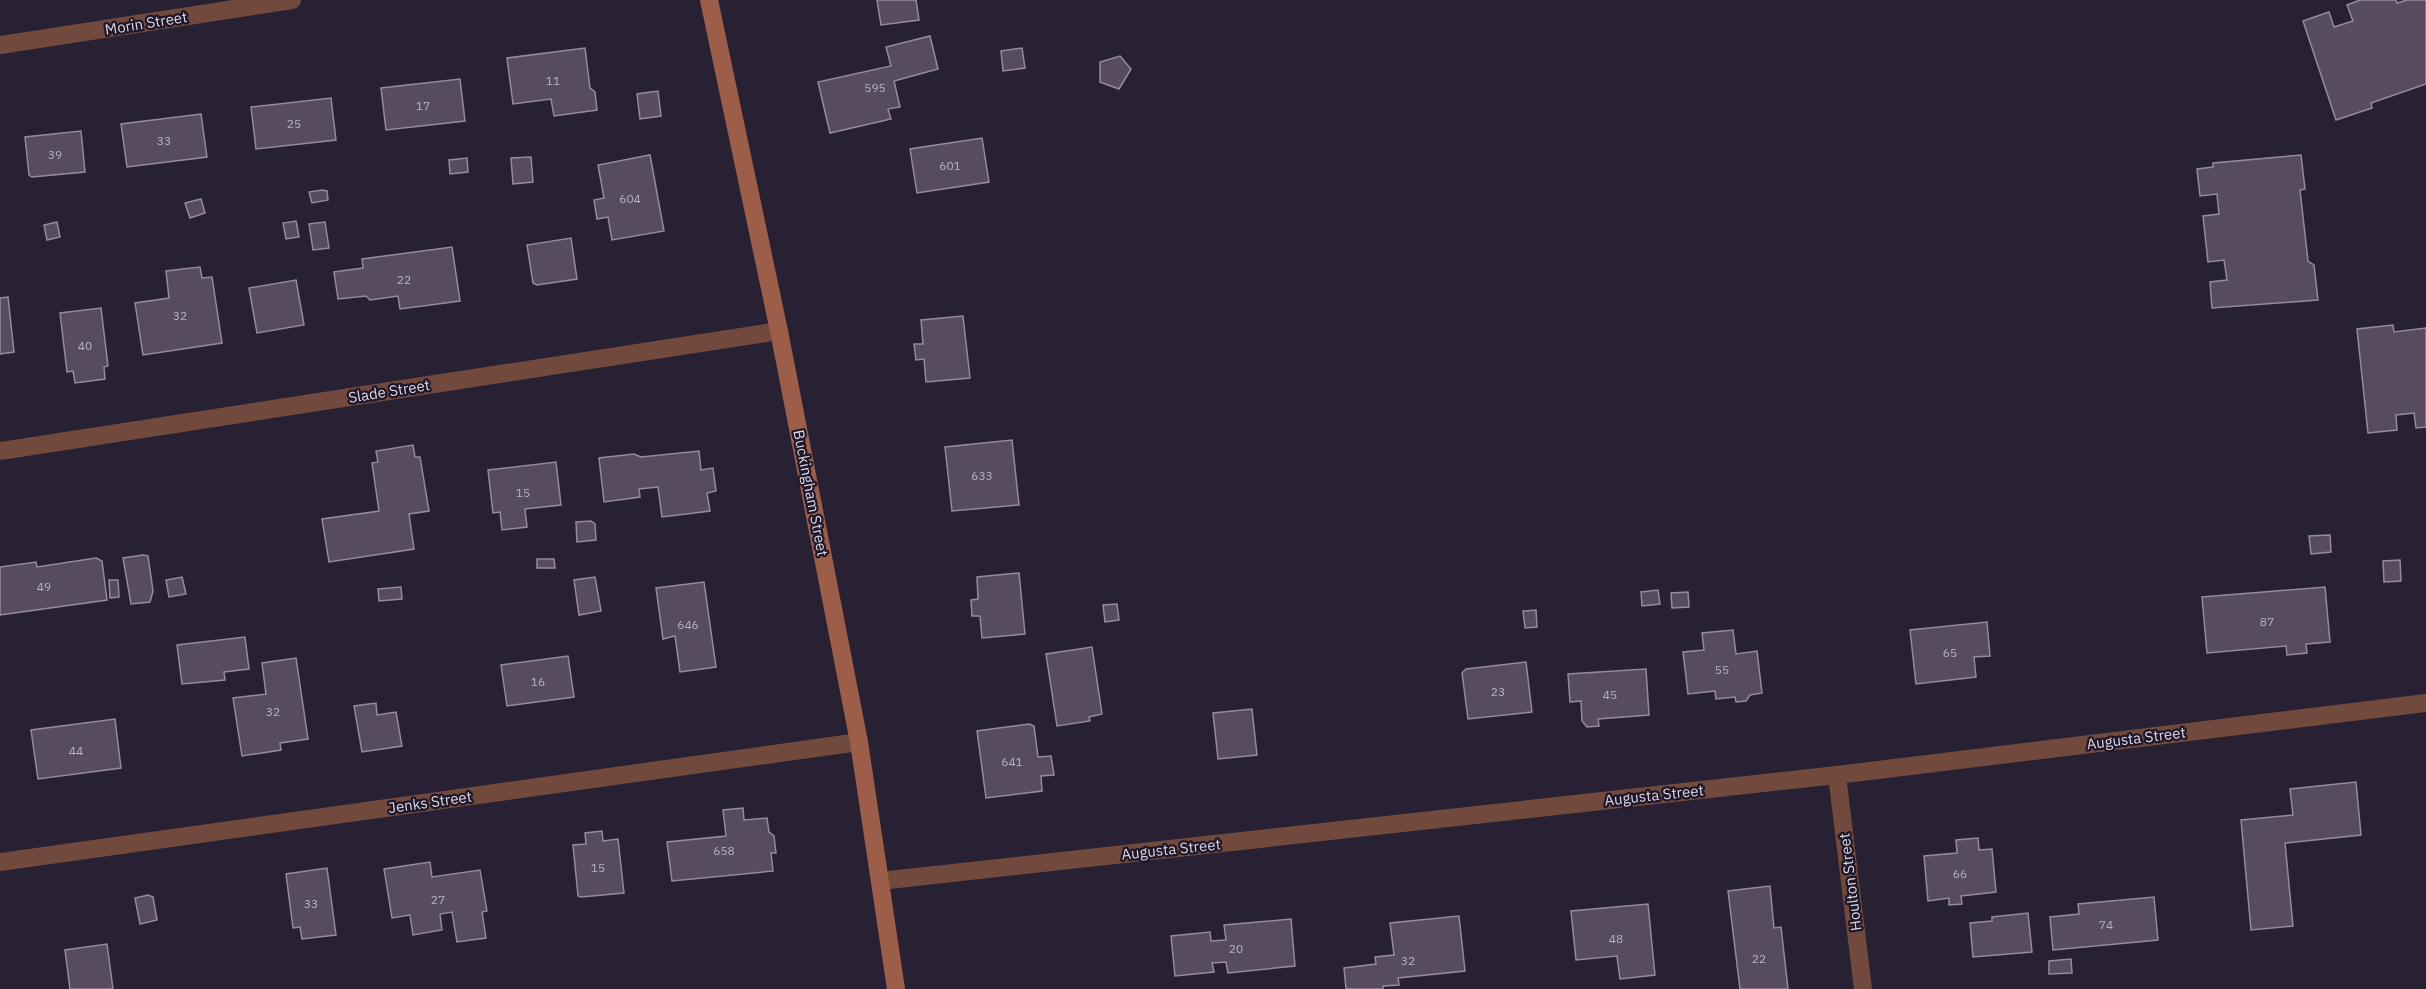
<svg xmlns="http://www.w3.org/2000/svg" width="2426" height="989" font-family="'IBM Plex Sans',sans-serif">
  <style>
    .building { fill: #564b5f; stroke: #968aa1; stroke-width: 1.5 }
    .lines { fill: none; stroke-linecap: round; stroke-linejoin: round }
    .street { stroke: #724a3d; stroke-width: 18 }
    .secondary { stroke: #9d5e49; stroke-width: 18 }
    .labels { text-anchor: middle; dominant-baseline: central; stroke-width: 4.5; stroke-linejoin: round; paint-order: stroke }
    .number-label { font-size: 12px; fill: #bab4c3 }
    .street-label { font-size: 15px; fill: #dcd7e4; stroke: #1e1629 }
  </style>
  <rect width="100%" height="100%" fill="#282033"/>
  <path class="building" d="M877,0H916L919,20L881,25Z
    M2360,0H2396L2397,3L2407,0H2426V84L2371,103L2372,108L2336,120L2303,21L2329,12L2334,27L2353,21L2347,5Z
    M930,36L938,69L894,81L900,107L888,109L891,119L830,133L818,82L891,66L886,47Z
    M585,48L590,88L595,92L597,110L554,116L551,99L513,104L507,58Z
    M1022,48L1025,68L1003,71L1001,51Z
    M1120,56L1131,69L1119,89L1100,82V62Z
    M460,79L465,121L386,130L381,88Z
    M658,91L661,116L640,119L637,94Z
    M331,98L336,140L256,149L251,107Z
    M201,114L207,157L127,167L121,124Z
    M81,131L85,172L32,177L29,175L25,137Z
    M982,138L989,182L917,193L910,149Z
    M650,155L664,231L612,240L608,217L597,219L594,200L604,198L598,165Z
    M2301,155L2305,189L2300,190L2308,261L2314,265L2318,300L2212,308L2210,282L2227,280L2224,260L2208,262L2203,216L2219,214L2217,194L2200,196L2197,169L2213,167V163Z
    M531,157L533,182L513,184L511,158Z
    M467,158L468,172L450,174L449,160Z
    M322,190L327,191L328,200L312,203L309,192Z
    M201,199L205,213L190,218L185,203Z
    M296,221L299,237L286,239L283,223Z
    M57,222L60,237L47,240L44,225Z
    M325,222L329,248L313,250L309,224Z
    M571,238L577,279L537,285L533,283L527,245Z
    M452,247L460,301L400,309L398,296L370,300L366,296L338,299L334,272L363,268L362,259Z
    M200,267L202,278L212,277L222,343L143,355L135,303L169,298L166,271Z
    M296,280L304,325L257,333L249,288Z
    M8,297L14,352L0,354V298Z
    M101,308L108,366L104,367L105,379L75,383L73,371L67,372L60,313Z
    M963,316L970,378L926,382L924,359L916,360L914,344H923L921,320Z
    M2393,325L2394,332L2426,328V427L2416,428L2414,413L2396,415L2397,430L2368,433L2357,329Z
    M1012,440L1019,505L952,511L945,447Z
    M413,445L415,457H420L429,511L409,514L414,549L329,562L322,519L379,511L372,463L378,462L376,451Z
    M699,451L701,470L713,468L716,491L707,493L710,511L662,517L658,487L639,489L640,497L604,502L599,458L634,454L641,457Z
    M556,462L561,505L525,509L527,527L502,530L500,512L493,513L488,470Z
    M591,521L595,524L596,540L577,542L576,522Z
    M2330,535L2331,552L2311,554L2309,536Z
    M143,555L148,556L153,591L150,602L131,604L123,558Z
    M96,558L102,561L107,600L0,615V567L36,562L37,567Z
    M537,559H554L555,568H537Z
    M2400,560L2401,581L2384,582L2383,561Z
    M1019,573L1025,634L982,638L980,616H972L971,600L978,599L977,577Z
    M182,577L186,594L169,597L166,580Z
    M595,577L601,611L579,615L574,580Z
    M109,580H118L119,597L110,598Z
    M704,582L716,667L680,672L675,636L663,639L656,588Z
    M401,587L402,599L379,601L378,589Z
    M2325,587L2330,642L2306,644L2307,653L2287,655L2286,646L2207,653L2202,597Z
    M1658,590L1660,604L1642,606L1641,592Z
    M1688,592L1689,607L1672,608L1671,593Z
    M1117,604L1119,620L1105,622L1103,605Z
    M1536,610L1537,627L1525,628L1523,611Z
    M1987,622L1990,656L1974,657L1976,677L1916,684L1910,630Z
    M1733,630L1736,654L1757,651L1762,693L1750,695L1746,701L1736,702L1735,697L1716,699L1715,691L1688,694L1683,652L1704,650L1702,633Z
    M245,637L249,669L224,672L225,680L182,684L177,645Z
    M1092,647L1102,714L1089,717L1090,721L1057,726L1046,654Z
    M568,656L574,697L507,706L501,665Z
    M296,658L308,739L280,743L281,750L242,756L233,698L266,694L262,663Z
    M1526,662L1532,712L1468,719L1462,673L1466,669Z
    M1646,669L1649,715L1598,719L1599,726L1587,727L1582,721L1581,701L1570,702L1568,674Z
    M376,703L377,715L396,712L402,746L362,752L354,706Z
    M1252,709L1257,755L1218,759L1213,713Z
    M115,719L121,768L38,779L31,730Z
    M1029,724L1034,726L1038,757L1051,756L1054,775L1041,776L1042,791L986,798L977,731Z
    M2356,782L2361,835L2285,843L2293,926L2251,930L2241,820L2293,815L2290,789Z
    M743,808L744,820L767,818L769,832L774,836L776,853H771L773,871L672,881L667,842L726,836L723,810Z
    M602,831L603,841L618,839L624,893L581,897L578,896L573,845L586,844L585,833Z
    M1978,838L1979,850L1992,849L1996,892L1961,896L1962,904L1949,905V898L1928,901L1924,856L1957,853L1956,840Z
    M430,862L432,877L480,870L487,911L482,912L486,938L457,942L452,912L440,914L442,930L413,935L410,915L392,918L384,869Z
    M327,868L336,935L302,939L300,927L293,928L286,874Z
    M1770,886L1774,928L1781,927L1788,989H1740L1728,891Z
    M148,895L153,897L157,920L140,924L135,898Z
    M2154,897L2158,940L2053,950L2050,917L2079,914L2078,904Z
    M1648,904L1655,975L1620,979L1617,956L1576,960L1571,911Z
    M2028,913L2032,952L1973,957L1970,923L1992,921V917Z
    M1459,916L1465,971L1398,978L1399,985L1383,986V989H1346L1344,968L1376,964L1375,957L1394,955L1390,923Z
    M1291,919L1295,966L1228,973L1226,962L1212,963L1214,972L1175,976L1171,936L1210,932L1211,941L1226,940L1224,925Z
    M107,944L113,989H70L65,950Z
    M2071,959L2072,973L2049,974V961Z"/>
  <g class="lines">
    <path class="street" d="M0,45L292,0
      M0,451L779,331
      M1837,775L1863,989
      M0,862L859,742
      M880,881L1837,775L2426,703"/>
    <path class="secondary" d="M709,0L779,331L859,742L896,989"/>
  </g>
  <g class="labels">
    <g class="number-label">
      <text x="553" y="80">11</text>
      <text x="875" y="87">595</text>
      <text x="423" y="105">17</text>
      <text x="294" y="123">25</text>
      <text x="164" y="140">33</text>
      <text x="55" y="154">39</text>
      <text x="950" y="165">601</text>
      <text x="630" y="198">604</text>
      <text x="404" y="279">22</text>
      <text x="180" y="315">32</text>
      <text x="85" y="345">40</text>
      <text x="982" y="475">633</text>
      <text x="523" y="492">15</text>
      <text x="44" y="586">49</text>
      <text x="2267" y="621">87</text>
      <text x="688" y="624">646</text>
      <text x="1950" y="652">65</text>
      <text x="1722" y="669">55</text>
      <text x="538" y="681">16</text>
      <text x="1498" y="691">23</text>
      <text x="1610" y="694">45</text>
      <text x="273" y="711">32</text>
      <text x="76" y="750">44</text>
      <text x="1012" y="761">641</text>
      <text x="724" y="850">658</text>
      <text x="598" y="867">15</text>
      <text x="1960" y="873">66</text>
      <text x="438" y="899">27</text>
      <text x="311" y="903">33</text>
      <text x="2106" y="924">74</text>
      <text x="1616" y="938">48</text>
      <text x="1236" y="948">20</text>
      <text x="1759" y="958">22</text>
      <text x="1408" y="960">32</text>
    </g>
    <g class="street-label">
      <text transform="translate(146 23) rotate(-9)">Morin Street</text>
      <text transform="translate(389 391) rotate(-9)">Slade Street</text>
      <text transform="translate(811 493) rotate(79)">Buckingham Street</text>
      <text transform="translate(2136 738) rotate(-7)">Augusta Street</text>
      <text transform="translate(1654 795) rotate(-6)">Augusta Street</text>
      <text transform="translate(430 802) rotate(-8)">Jenks Street</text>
      <text transform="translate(1171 849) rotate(-6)">Augusta Street</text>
      <text transform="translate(1850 882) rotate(-97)">Houlton Street</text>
    </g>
  </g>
</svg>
